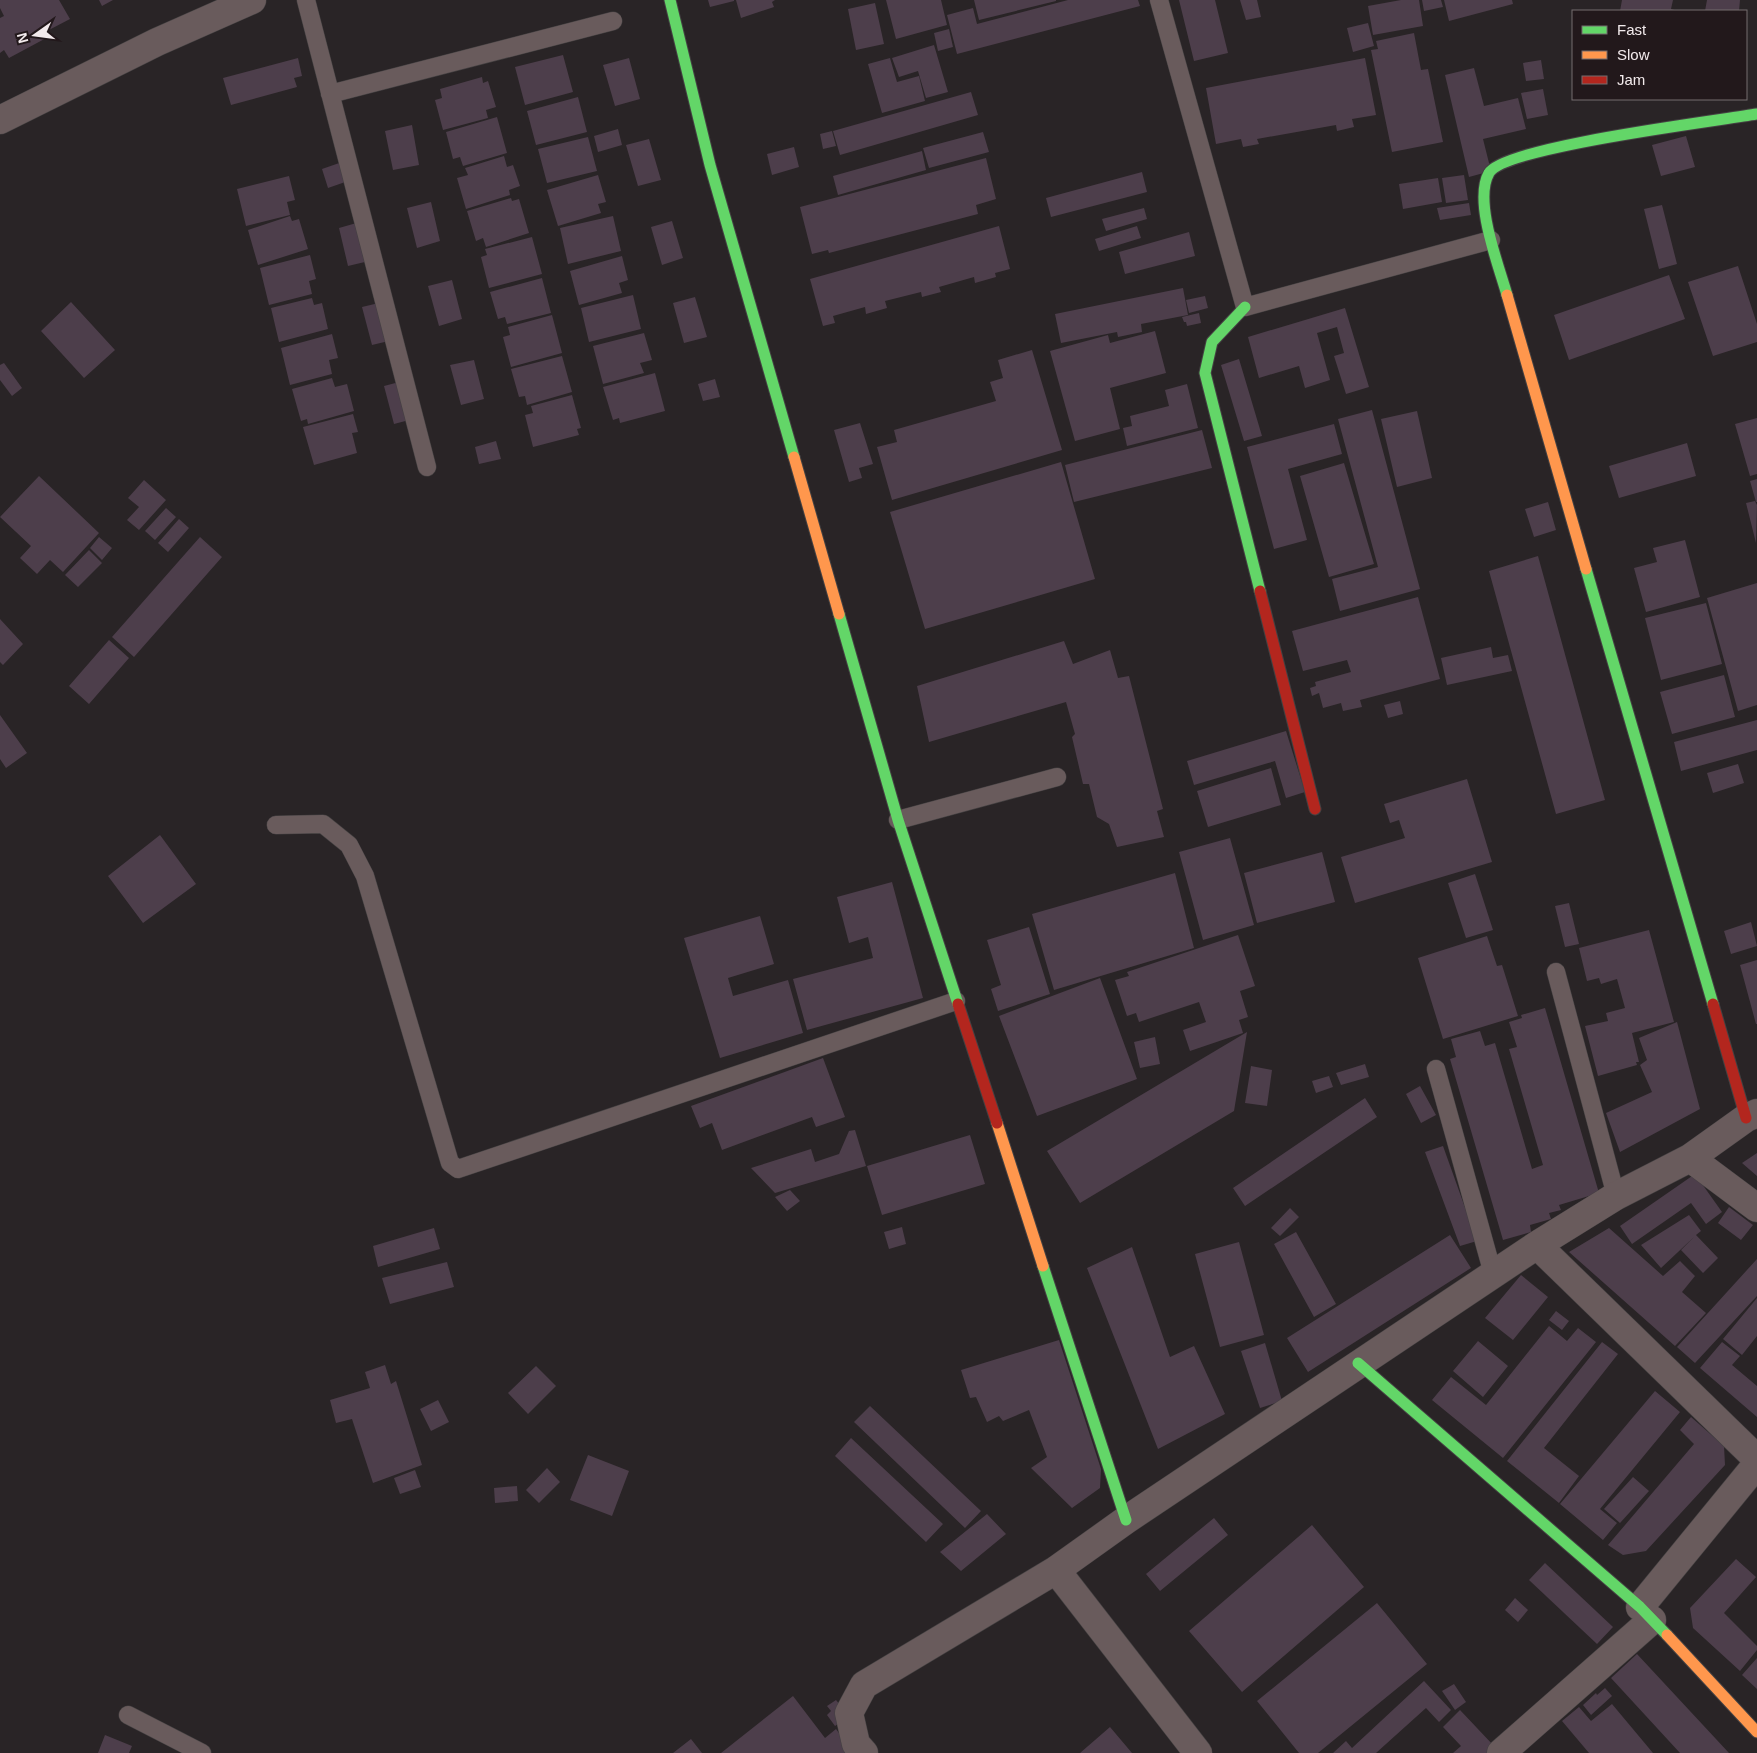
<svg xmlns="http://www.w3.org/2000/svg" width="1757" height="1753" font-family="Helvetica,sans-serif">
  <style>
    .building { fill: #4d3e4b }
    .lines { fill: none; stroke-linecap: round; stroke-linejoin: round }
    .lane-casing { stroke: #444142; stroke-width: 19 }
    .street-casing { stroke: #444142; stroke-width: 29 }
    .fast-casing { stroke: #444142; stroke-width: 13 }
    .slow-casing { stroke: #444142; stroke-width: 13 }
    .jam-casing { stroke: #444142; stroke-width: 13 }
    .lane { stroke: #695b5c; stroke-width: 18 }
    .street { stroke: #695b5c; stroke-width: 28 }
    .fast { stroke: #63d668; stroke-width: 11 }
    .slow { stroke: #ff974d; stroke-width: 11 }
    .jam { stroke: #b3261e; stroke-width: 11 }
  </style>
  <rect width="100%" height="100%" fill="#292426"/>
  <path class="building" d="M0,0H59L70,19L47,31L50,36L9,58L4,50L0,53V18L4,16L0,8Z
    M99,0H113L102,6Z
    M708,0H734V1L710,7Z
    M736,0H775L772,2L774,7L741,18Z
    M886,0H941L947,25L896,39Z
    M974,0H1056V1L979,20Z
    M1068,0H1138L1140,6L957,54L947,15L973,8L977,24Z
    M1179,0H1215L1228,53L1194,61Z
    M1240,0H1257L1261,17L1246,20Z
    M1401,0H1419L1423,26L1373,35L1368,6Z
    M1422,0H1441L1443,7L1424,11Z
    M1444,0H1512L1513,4L1449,21Z
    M1622,0H1673L1671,9L1678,11H1620Z
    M1707,0H1740L1739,11H1705Z
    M875,3L884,44L856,50L848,9Z
    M1368,23L1374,46L1353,52L1347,28Z
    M949,29L953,47L938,51L934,33Z
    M1414,33L1421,70L1428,69L1443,142L1392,152L1371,50L1378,49L1376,41Z
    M934,45L948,92L926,98L918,71L899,77L892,58Z
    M563,55L573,92L525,105L515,67Z
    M298,58L302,76L294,78L297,87L231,105L223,78Z
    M629,58L640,99L615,106L603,65Z
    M890,58L897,82L919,76L925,101L882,113L868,64Z
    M1365,58L1376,115L1352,119L1354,127L1337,131L1336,125L1257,139L1259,144L1243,147L1241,139L1216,144L1206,88Z
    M1541,60L1544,79L1526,81L1523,63Z
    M1474,68L1484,106L1518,98L1526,129L1483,139L1491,171L1469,177L1445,75Z
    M482,77L483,83L488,81L496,107L486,110L488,118L443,130L435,100L442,98L440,89Z
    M1543,89L1548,115L1527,119L1521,93Z
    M971,92L978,115L840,155L833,131Z
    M578,97L587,132L536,145L527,111Z
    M497,117L507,153L463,166L460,157L453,159L446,132Z
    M412,125L419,165L393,170L385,131Z
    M618,129L622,145L598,152L594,136Z
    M832,131L836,146L823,149L820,134Z
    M983,132L989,152L929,168L923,148Z
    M1686,136L1695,167L1661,176L1652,145Z
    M588,137L597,171L547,183L538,149Z
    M649,139L661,180L638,186L626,145Z
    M794,147L799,167L772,175L767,154Z
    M922,151L926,170L838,195L833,176Z
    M504,156L507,167L513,165L520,186L509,190L510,195L466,209L457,178L468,175L465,168Z
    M986,158L996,199L976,205L978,214L829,253L828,250L812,254L800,207Z
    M345,161L351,180L328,188L322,169Z
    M1142,172L1147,192L1051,217L1046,198Z
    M598,175L606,202L598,204L601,213L558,226L547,190Z
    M1464,175L1468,200L1446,203L1442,178Z
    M289,176L295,200L287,202L290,215L246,226L237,189Z
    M1438,178L1442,202L1403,209L1399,184Z
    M511,198L512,201L519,199L529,233L486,247L483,238L476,241L467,211Z
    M431,202L440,241L417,248L407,208Z
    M1469,203L1471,215L1440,220L1437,208Z
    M1662,205L1677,264L1659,269L1644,209Z
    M1144,208L1147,219L1106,231L1102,219Z
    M290,216L292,221L299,219L308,249L258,265L248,230Z
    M613,216L621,251L568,264L560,228Z
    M672,221L683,258L662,265L651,227Z
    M360,222L369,261L348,266L339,228Z
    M999,226L1010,269L995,273L996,277L975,283L974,277L939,287L941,292L922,297L921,292L885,301L887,308L866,314L865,307L833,316L835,323L823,326L810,279Z
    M1137,226L1141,238L1099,251L1095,239Z
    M1189,232L1195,256L1125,274L1119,252Z
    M532,237L542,274L489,288L481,257L487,255L485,249Z
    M310,255L316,279L309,281L312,294L269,305L260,268Z
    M622,256L628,280L619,283L622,293L579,305L570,271Z
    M1738,266L1757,324V342L1713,356L1688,282Z
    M1669,275L1685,319L1569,360L1554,315Z
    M542,278L551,313L507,324L505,317L498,319L490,292Z
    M452,280L462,319L439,326L428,286Z
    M1183,288L1188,315L1141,324L1142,332L1118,337L1117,332L1061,343L1055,314Z
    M633,295L641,329L589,342L581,308Z
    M1205,296L1208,308L1189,313L1186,300Z
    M695,297L707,337L684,343L673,303Z
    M312,298L314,305L322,303L328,329L279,342L271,308Z
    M71,302L115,350L84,378L41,331Z
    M383,302L393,340L372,345L362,307Z
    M1345,308L1369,387L1346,394L1334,356L1344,353L1337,327L1317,333L1330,380L1305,388L1299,366L1259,378L1248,337Z
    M1199,313L1201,323L1187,326L1186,322H1184L1182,317Z
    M552,315L562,353L511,367L503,337L510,335L508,327Z
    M1155,331L1166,373L1110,388L1120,429L1075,441L1050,351L1108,335L1110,343Z
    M644,333L652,360L640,363L644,373L603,384L593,346Z
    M332,334L338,358L329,360L332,374L290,385L281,348Z
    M1032,350L1062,450L892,500L877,447L897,442L894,430L996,401L990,382L1003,378L998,360Z
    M562,356L572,392L527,405L525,396L519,397L511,369Z
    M1239,359L1262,436L1244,441L1221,365Z
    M474,360L484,399L461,405L450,365Z
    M4,363L22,388L12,396L0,380V365Z
    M655,373L665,411L620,423L619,418L613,420L603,387Z
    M332,378L335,387L347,384L354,411L308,424L307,419L301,421L292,389Z
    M715,379L720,397L703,401L698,384Z
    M403,381L413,419L394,424L384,386Z
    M1187,384L1198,428L1127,446L1123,428L1132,426L1130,416L1169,406L1165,390Z
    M572,395L581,428L577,429L579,435L533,447L525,415L533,413L531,406Z
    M1372,410L1420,589L1340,611L1332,579L1378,567L1338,419Z
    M1417,411L1432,478L1397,487L1381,419Z
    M353,414L358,432L352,433L357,453L314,465L303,427Z
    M1757,418V474L1750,476L1735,424Z
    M860,423L873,464L859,468L862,478L849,482L834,430Z
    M1334,424L1342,454L1288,469L1307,540L1274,549L1247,447Z
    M1202,430L1212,468L1074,502L1065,465Z
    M496,441L501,459L479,464L475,447Z
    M1687,443L1696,476L1619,498L1609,466Z
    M1061,462L1095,579L925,629L890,512Z
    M1344,463L1374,564L1329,577L1300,476Z
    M39,476L99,533L63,572L50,560L37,574L20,558L31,546L0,517Z
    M1757,479V502H1756L1750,481Z
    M144,480L166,500L139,530L127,520L139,507L128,498Z
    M1755,501L1757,505L1756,543L1746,503Z
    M1548,502L1556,530L1534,537L1525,509Z
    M166,508L176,517L155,540L145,531Z
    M179,519L189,528L168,552L158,543Z
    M99,537L112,548L102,560L90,548Z
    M200,537L222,557L134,657L112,637Z
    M1685,540L1700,597L1646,612L1634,568L1657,562L1653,548Z
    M89,550L102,563L78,587L65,575Z
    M1538,556L1605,800L1556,814L1489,571Z
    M1757,583V705L1738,711L1707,598Z
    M1418,597L1440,679L1360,700L1362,707L1343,711L1341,703L1323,708L1319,693L1312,696L1310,688L1316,686L1315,682L1351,672L1347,660L1303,671L1292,631Z
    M1706,603L1722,664L1661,680L1645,618Z
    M0,619L23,644L3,665L0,662Z
    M109,640L129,658L89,704L69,686Z
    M1064,641L1073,664L1110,650L1118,678L1129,676L1163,809L1157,811L1164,837L1117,847L1109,824L1097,817L1089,784H1083L1072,737L1075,734L1066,702L929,742L917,686Z
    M1491,647L1493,658L1508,655L1512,671L1447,685L1441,658Z
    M1724,675L1735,717L1672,734L1660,692Z
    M1400,701L1403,714L1388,718L1384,705Z
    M0,715L27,753L6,768L0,759Z
    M1757,720V750L1681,771L1674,742Z
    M1286,731L1305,792L1286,798L1275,761L1194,785L1187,761Z
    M1738,764L1744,783L1713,793L1707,773Z
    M1271,768L1281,805L1208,827L1197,791Z
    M1467,779L1492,862L1355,903L1341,857L1405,838L1399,820L1390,823L1384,804Z
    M160,835L196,884L143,923L108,876Z
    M1230,838L1254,925L1203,940L1179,852Z
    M1322,852L1335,902L1257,923L1244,873Z
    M1175,873L1194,948L1054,990L1032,914Z
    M1475,874L1493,930L1466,938L1448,883Z
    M892,882L923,998L807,1030L793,979L873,958L868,937L849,943L837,897Z
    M1569,903L1579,944L1565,947L1555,906Z
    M760,916L774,964L728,978L733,996L788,980L803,1033L720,1058L684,938Z
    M1751,922L1757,946L1731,954L1724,931Z
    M1029,927L1050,994L998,1011L991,989L1001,985L987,940Z
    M1649,930L1674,1022L1632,1033L1639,1062H1636L1637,1065L1598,1076L1585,1026L1608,1021L1606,1013L1625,1008L1617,979L1601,984L1599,978L1587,981L1579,948Z
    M1238,935L1255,986L1240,991L1248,1017L1239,1020L1243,1033L1190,1051L1183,1030L1206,1022L1199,1002L1139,1022L1136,1013L1127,1016L1115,980L1129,976L1127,972Z
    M1487,936L1497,966L1502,965L1518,1016L1443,1039L1418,958Z
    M1757,960V1024H1756L1740,965Z
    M1100,978L1137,1079L1037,1116L999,1016Z
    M1545,1008L1599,1193L1559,1205L1561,1210L1549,1213L1551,1219L1530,1225L1531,1232L1503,1240L1450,1059L1456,1057L1451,1039L1480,1031L1485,1046L1495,1043L1532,1169L1543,1165L1509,1049L1517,1047L1509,1022L1522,1018L1521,1015Z
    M1677,1022L1700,1109L1620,1152L1606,1113L1652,1092L1640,1065L1647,1060L1639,1038Z
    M1247,1032L1234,1111L1080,1203L1047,1151Z
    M1155,1037L1160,1064L1140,1068L1134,1042Z
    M823,1058L845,1117L816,1127L812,1117L722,1150L712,1123L700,1128L691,1106Z
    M1365,1064L1369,1077L1341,1085L1336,1073Z
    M1251,1066L1272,1070L1267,1106L1245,1103Z
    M1329,1076L1333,1087L1316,1093L1312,1081Z
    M1420,1086L1436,1115L1421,1123L1406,1094Z
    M1365,1098L1377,1117L1245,1206L1233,1188Z
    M855,1130L866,1166L775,1193L751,1168L811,1149L815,1162L839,1154L849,1131Z
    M970,1135L985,1184L882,1215L867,1166Z
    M1443,1146L1477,1241L1460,1246L1425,1152Z
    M1757,1153V1176L1742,1163Z
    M1695,1174L1722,1212L1706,1224L1691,1203L1632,1244L1620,1226Z
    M790,1190L800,1201L787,1211L775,1197Z
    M1729,1207L1753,1225L1741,1240L1718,1223Z
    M1290,1208L1299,1217L1280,1236L1271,1228Z
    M1689,1215L1701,1231L1696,1235L1718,1258L1703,1273L1681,1250L1694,1237L1661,1268L1641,1245Z
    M902,1227L906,1244L889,1249L884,1232Z
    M434,1228L440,1249L378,1267L373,1246Z
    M1609,1228L1663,1276L1680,1261L1695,1276L1682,1292L1706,1313L1675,1346L1569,1252Z
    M1296,1232L1336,1304L1314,1317L1274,1244Z
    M1450,1235L1471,1268L1308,1372L1287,1338Z
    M1239,1242L1264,1335L1220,1347L1195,1254Z
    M1132,1247L1170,1357L1194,1346L1225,1414L1158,1449L1087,1268Z
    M1757,1259V1296L1695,1363L1677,1347Z
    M447,1262L454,1287L390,1304L382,1278Z
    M1521,1275L1548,1297L1513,1340L1485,1318Z
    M1757,1298V1336L1742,1355L1723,1339Z
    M1556,1311L1569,1321L1562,1330L1549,1320Z
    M1549,1326L1567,1341L1578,1328L1596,1342L1503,1458L1432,1400L1451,1377L1486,1405Z
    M1059,1340L1101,1469L1100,1488L1072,1508L1031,1468L1047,1457L1029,1410L1003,1421L999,1416L987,1422L976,1397L970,1398L961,1370Z
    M1478,1341L1508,1366L1483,1397L1453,1371Z
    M1602,1342L1618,1354L1544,1448L1579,1476L1559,1503L1507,1461Z
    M1722,1342L1740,1356L1732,1365L1757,1386V1417L1700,1368Z
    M1265,1343L1282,1401L1260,1408L1241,1351Z
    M385,1365L391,1384L396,1381L422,1465L373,1483L352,1419L336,1423L330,1400L370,1388L365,1372Z
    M536,1366L556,1386L528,1414L508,1393Z
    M1655,1391L1680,1412L1600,1509L1617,1523L1603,1540L1560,1504Z
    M438,1400L449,1422L431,1431L420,1409Z
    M870,1406L981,1511L965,1528L854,1422Z
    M1691,1417L1724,1446L1725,1465L1646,1551L1623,1555L1608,1545L1694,1444L1680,1430Z
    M851,1438L943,1524L926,1542L835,1456Z
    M588,1455L629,1471L612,1516L570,1500Z
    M547,1468L560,1482L539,1503L526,1490Z
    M415,1470L421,1487L400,1494L394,1478Z
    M1633,1477L1649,1491L1620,1523L1604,1509Z
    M517,1486L518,1501L495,1503L494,1488Z
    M987,1514L1006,1534L961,1571L940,1552Z
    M1214,1518L1228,1535L1160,1591L1146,1574Z
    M1312,1525L1364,1587L1242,1692L1189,1631Z
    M1736,1559L1756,1577L1724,1613L1757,1646V1650L1740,1671L1693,1628L1690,1608Z
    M1545,1563L1613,1627L1597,1644L1529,1580Z
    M1515,1598L1528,1610L1518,1622L1505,1610Z
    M1377,1603L1427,1664L1318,1753H1299L1257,1701Z
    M1637,1654L1729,1753H1680L1611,1678Z
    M1757,1658V1689L1742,1675Z
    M1424,1681L1451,1710L1439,1722L1426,1708L1376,1753H1333L1346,1741L1352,1748Z
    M1454,1684L1466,1702L1455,1710L1442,1691Z
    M1605,1688L1612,1696L1591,1715L1583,1705L1596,1693L1597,1695Z
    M793,1696L825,1738L836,1729L854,1753H721Z
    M836,1700L849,1716L835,1726L827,1715L831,1711L827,1706Z
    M1612,1704L1653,1753H1589L1562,1721L1579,1707L1591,1721Z
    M1460,1710L1494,1746L1487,1753H1453L1461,1746L1443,1727Z
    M1110,1727L1132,1753H1080Z
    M105,1735L132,1746L129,1753H98Z
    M691,1739L702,1753H673Z"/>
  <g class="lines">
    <defs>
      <path id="lane" d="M306,0L427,467
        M1159,0L1245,307L1491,240
        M330,94L613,21
        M898,820L1057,777
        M276,825L323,824L349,845L365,876L450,1163L458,1169L956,1001
        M1556,972L1616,1196
        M1436,1069L1493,1274
        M128,1715L202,1753"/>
      <path id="street" d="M0,120L157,42L252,0
        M1690,1158L1757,1208
        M1537,1245L1757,1459
        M1056,1570L1198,1753
        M1640,1607L1757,1464
        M864,1753L856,1744L849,1713L864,1685L1056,1570L1126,1520L1537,1245L1616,1196L1690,1158L1746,1118L1757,1113
        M1501,1753L1652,1620"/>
      <path id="fast" d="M670,0L710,165L794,457
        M1507,295C1499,266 1473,201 1489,173C1503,147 1717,121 1757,114
        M1245,307L1212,342L1205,373L1260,591
        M1586,569L1713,1004
        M839,614L898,820L958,1004
        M1043,1266L1126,1520
        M1358,1363L1640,1607L1667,1635"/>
      <path id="slow" d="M1507,295L1586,569
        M794,457L839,614
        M997,1123L1043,1266
        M1667,1635L1757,1732"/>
      <path id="jam" d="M1260,591L1315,809
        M958,1004L997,1123
        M1713,1004L1746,1118"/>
    </defs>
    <use href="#lane" class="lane-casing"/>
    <use href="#street" class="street-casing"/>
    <use href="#fast" class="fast-casing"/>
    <use href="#slow" class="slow-casing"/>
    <use href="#jam" class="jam-casing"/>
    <use href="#lane" class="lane"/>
    <use href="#street" class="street"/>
    <use href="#fast" class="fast"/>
    <use href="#slow" class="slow"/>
    <use href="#jam" class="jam"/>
  </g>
  <rect x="1572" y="10" width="175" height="90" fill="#22181b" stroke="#756c6f"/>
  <rect x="1582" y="26" width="25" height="8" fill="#63d668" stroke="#756c6f"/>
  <text x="1617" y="35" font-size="15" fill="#f2eaec">Fast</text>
  <rect x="1582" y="51" width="25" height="8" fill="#ff974d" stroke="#756c6f"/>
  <text x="1617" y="60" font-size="15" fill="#f2eaec">Slow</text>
  <rect x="1582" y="76" width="25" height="8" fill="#b3261e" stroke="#756c6f"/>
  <text x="1617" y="85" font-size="15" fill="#f2eaec">Jam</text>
  <g transform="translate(35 35) rotate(256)" stroke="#22181b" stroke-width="4" paint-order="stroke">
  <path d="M0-4L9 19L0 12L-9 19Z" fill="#f2eaec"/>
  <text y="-8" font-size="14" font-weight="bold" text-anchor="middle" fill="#f2eaec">N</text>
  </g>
</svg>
